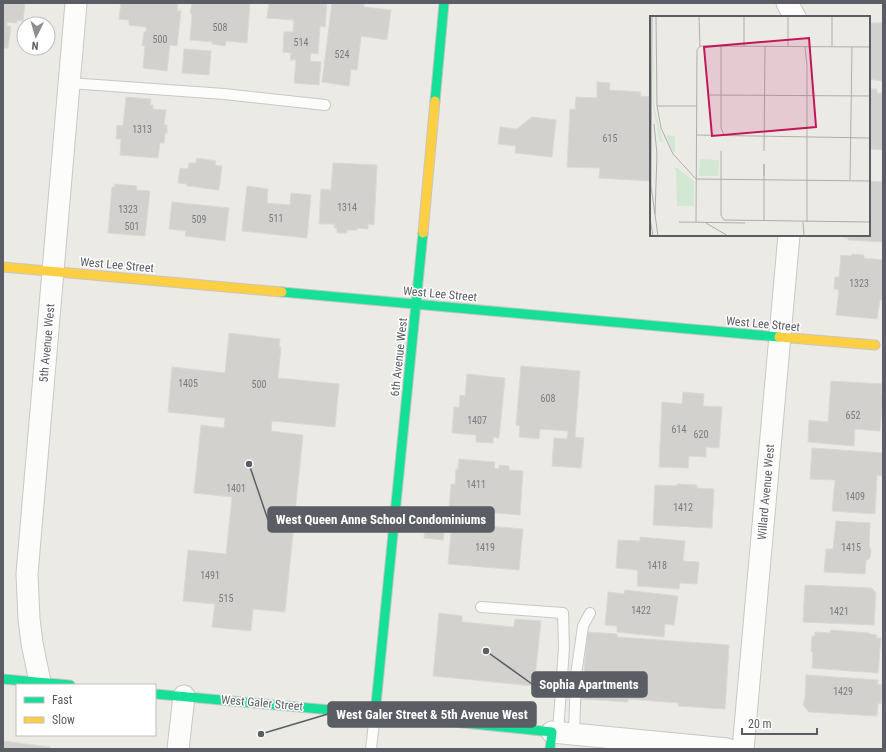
<svg xmlns="http://www.w3.org/2000/svg" width="886" height="752" font-family="'Roboto Condensed',sans-serif">
  <style>
    .building { fill: #d2d1ce; stroke: #dad9d4 }
    .lines { fill: none; stroke-linecap: round; stroke-linejoin: round }
    .lane-casing { stroke: #c7c8c7; stroke-width: 12 }
    .street-casing { stroke: #c7c8c7; stroke-width: 23 }
    .fast-casing { stroke: #c6c6c6; stroke-width: 11 }
    .slow-casing { stroke: #c6c6c6; stroke-width: 11 }
    .lane { stroke: #fcfcfb; stroke-width: 10 }
    .street { stroke: #fcfcfb; stroke-width: 21 }
    .fast { stroke: #16e098; stroke-width: 9 }
    .slow { stroke: #ffcf43; stroke-width: 9 }
    .labels { text-anchor: middle; dominant-baseline: central; stroke-width: 3; stroke-linejoin: round; paint-order: stroke }
    .number-label { font-size: 10px; fill: #797b7f }
    .street-label { font-size: 12px; fill: #5a5d63; stroke: #fff }
    .inset-road { fill: none; stroke: #adaead; stroke-width: 1 }
    .view { fill: #c2185b; fill-opacity: 0.15; stroke: #c2185b; stroke-width: 2 }
    .inset-edge { fill: none; stroke: #5a5d63; stroke-width: 2 }
    .leader { fill: none; stroke: #5a5d63; stroke-width: 1.5 }
    .callout-dot { fill: #5a5d63; stroke: #fff; stroke-width: 1.5 }
    .callout { fill: #5a5d63; stroke: #5a5d63; stroke-width: 1.5 }
    .callout-label { font-size: 13px; text-anchor: middle; font-weight: bold; fill: #fff }
  </style>
  <rect width="100%" height="100%" fill="#ebeae5"/>
  <path class="building" d="M3,3H25L23,21L17,20V23L7,22V26L11,27L8,48H3Z
    M121,3H178L177,11H181L177,46L170,45L167,71L143,68L145,46H142L144,32H146V27L129,25V20L119,19Z
    M192,3H250L247,43L226,41L225,46L212,44V42L190,40L192,14L190,13Z
    M269,3H327L325,27L320,26L318,54L311,53L310,61L321,62L319,85L294,83L296,60H290L291,53L283,52L284,32H293L294,20L267,18Z
    M332,3H364V7L391,10L387,40L361,36L357,70L351,69L349,86L322,82Z
    M869,23H883V81L869,79Z
    M184,49L211,51L209,75L182,73Z
    M597,82L610,83L609,90L641,92L640,96L651,97V181L599,178L600,168L567,167L570,109L575,110L576,97L597,98Z
    M869,89H877V93H883V150L869,149Z
    M126,97L151,99L150,105H153V109L166,110L164,125H167V133H165L164,143H160L158,158L120,155L121,139H116L117,125L123,126Z
    M532,117L556,120L552,157L515,153L516,146L498,144L500,127L517,129Z
    M197,158L216,161L215,165L222,166L219,190L187,186V184L178,183L180,168L188,169L189,163H196Z
    M333,163L377,165L374,225L368,224V229L357,228V230H347V233H337V228H334V224H319L321,189L331,190Z
    M869,181L883,182V242L848,240V238L842,237V235H869Z
    M115,184L137,186L136,190L150,191L145,236L108,233L112,187H115Z
    M247,186L268,189L267,203L290,205L291,193L311,195L307,238L242,231Z
    M172,202L229,208L225,241L185,236L186,231L169,229Z
    M852,254L864,255V258L883,260V300H880L877,319L836,315L839,290L834,289L835,277H839L841,255L851,256Z
    M229,333L280,339L279,347H281L278,378L339,384L335,427L272,421L271,431L303,435L285,612L253,609L251,631L212,627L215,604L183,601L188,550L226,554L232,497L194,493L201,425L224,428L225,418L168,412L172,367L225,373Z
    M521,366L580,371L575,437L584,438L581,468L552,466L554,438L567,439L568,431L540,429L539,439L519,437L520,426L516,425Z
    M467,374L505,378L499,438L493,437V443L476,442V435L452,433L454,407L459,408L460,395L465,396Z
    M831,381L882,384L881,393H883L880,431L855,429L854,446L808,442L809,420L828,422Z
    M683,392L704,394L703,406L722,407L719,448L706,447V457L689,456L688,468L659,467L662,402L682,404Z
    M812,448L883,453V476L877,475L875,514L832,511L835,480L810,479Z
    M459,459L495,462L494,468L499,469V465L509,466V470L523,471L520,515L449,509L451,484H455L456,469H458Z
    M677,484L697,485V488L714,489L712,528L653,525L655,485L677,486Z
    M836,521L870,523L869,546L871,550L870,558L866,561L865,574L824,572L826,549H833Z
    M425,522L445,524L443,540L424,538Z
    M452,523L523,529L519,570L448,564Z
    M640,537L685,541L683,561L699,562L697,584L680,583L679,589L637,586L638,570L616,568L618,540L640,541Z
    M805,585L872,588L876,593L874,625L803,622Z
    M625,590L678,596L674,625L665,624L664,637L617,632V626L605,625L608,592L624,594Z
    M439,613L462,616V622L514,627L515,619L541,621L534,686L433,676Z
    M831,630L869,633L870,634L877,635L876,638H881L878,673L812,668L813,652L811,651L812,636H815V632L830,633Z
    M587,632L617,634V637L729,645L725,709L678,706L679,703L628,699V702L582,699Z
    M806,675L878,680L877,684L882,685L881,704L878,703L877,716L809,712L803,705L805,698Z
    M3,741L50,747V749H3Z"/>
  <g class="lines">
    <defs>
      <path id="lane" d="M69,83L224,94L325,105
        M481,607L563,613L564,648L558,732
        M574,734L576,675L583,626L590,613
        M371,749L375,714"/>
      <path id="street" d="M787,3L795,17
        M40,682L32,643L29,619L27,574L76,3
        M552,732L727,749
        M178,749L184,696
        M743,749L789,235"/>
      <path id="fast" d="M435,101L444,3
        M282,292L779,337
        M3,679L70,685
        M155,694L375,714L552,732L550,749
        M375,714L423,233"/>
      <path id="slow" d="M423,233L435,101
        M3,267L282,292
        M779,337L875,345"/>
    </defs>
    <use href="#lane" class="lane-casing"/>
    <use href="#street" class="street-casing"/>
    <use href="#fast" class="fast-casing"/>
    <use href="#slow" class="slow-casing"/>
    <use href="#lane" class="lane"/>
    <use href="#street" class="street"/>
    <use href="#fast" class="fast"/>
    <use href="#slow" class="slow"/>
  </g>
  <g class="labels">
    <g class="number-label">
      <text x="220" y="27">508</text>
      <text x="160" y="39">500</text>
      <text x="301" y="42">514</text>
      <text x="342" y="54">524</text>
      <text x="142" y="129">1313</text>
      <text x="610" y="138">615</text>
      <text x="347" y="207">1314</text>
      <text x="128" y="209">1323</text>
      <text x="276" y="218">511</text>
      <text x="199" y="219">509</text>
      <text x="132" y="226">501</text>
      <text x="859" y="283">1323</text>
      <text x="188" y="383">1405</text>
      <text x="259" y="384">500</text>
      <text x="548" y="398">608</text>
      <text x="853" y="415">652</text>
      <text x="477" y="420">1407</text>
      <text x="679" y="429">614</text>
      <text x="701" y="434">620</text>
      <text x="476" y="484">1411</text>
      <text x="236" y="488">1401</text>
      <text x="855" y="496">1409</text>
      <text x="683" y="507">1412</text>
      <text x="485" y="547">1419</text>
      <text x="851" y="547">1415</text>
      <text x="657" y="565">1418</text>
      <text x="210" y="575">1491</text>
      <text x="226" y="598">515</text>
      <text x="641" y="610">1422</text>
      <text x="839" y="611">1421</text>
      <text x="843" y="691">1429</text>
    </g>
    <g class="street-label">
      <text transform="translate(117 265) rotate(5)">West Lee Street</text>
      <text transform="translate(440 294) rotate(5)">West Lee Street</text>
      <text transform="translate(763 324) rotate(5)">West Lee Street</text>
      <text transform="translate(47 343) rotate(-85)">5th Avenue West</text>
      <text transform="translate(399 357) rotate(-84)">6th Avenue West</text>
      <text transform="translate(766 492) rotate(-85)">Willard Avenue West</text>
      <text transform="translate(262 703) rotate(5)">West Galer Street</text>
    </g>
  </g>
  <g transform="translate(650 16)">
    <rect width="220" height="220" fill="#ebeae5"/>
    <path d="M3,33L4,90L13,126H10L3,90ZM16,119L25,120V136H23ZM50,143L69,144L68,160H49ZM23,149L44,165V190H27L26,155Z" fill="#d2e8d2"/>
    <path class="inset-road" d="M2,0L1,170L8,220M6,0L7,90L11,112L23,138L46,163M50,30L220,31M71,30V112L74,119M94,30V0M138,31V0M155,31L157,50V206M182,31V0M60,79L220,80M7,90H46M4,108L7,138L5,198M46,119L220,122M71,135V199L74,204L220,206M114,135L115,30M114,160V148V205M46,163L220,165M200,164L202,31M0,202L3,220M29,206L95,207M46,206L47,34L50,30L49,0M153,206L154,220M56,207L78,220"/>
    <path class="view" d="M159,22L166,111L62,120L54,31Z"/>
    <rect width="220" height="220" class="inset-edge"/>
  </g>
  <path class="leader" d="M249 464L268 520M486 651L532 684M261 734L328 714"/>
  <g class="callout-dot">
    <circle cx="249" cy="464" r="4"/>
    <circle cx="486" cy="651" r="4"/>
    <circle cx="261" cy="734" r="4"/>
  </g>
  <g class="callout">
    <rect x="268" y="507" width="226" height="25" rx="4"/>
    <rect x="532" y="672" width="115" height="25" rx="4"/>
    <rect x="328" y="702" width="208" height="25" rx="4"/>
  </g>
  <g class="callout-label">
    <text x="381" y="524">West Queen Anne School Condominiums</text>
    <text x="589" y="689">Sophia Apartments</text>
    <text x="432" y="719">West Galer Street &amp; 5th Avenue West</text>
  </g>
  <rect width="886" height="752" fill="none" stroke="#5a5d63" stroke-width="8"/>
  <rect x="16" y="684" width="140" height="52" fill="#ffffff" stroke="#bdbec1"/>
  <rect x="24" y="697" width="20" height="6" fill="#16e098" stroke="#bdbec1"/>
  <text x="52" y="704" font-size="12" fill="#5a5d63">Fast</text>
  <rect x="24" y="717" width="20" height="6" fill="#ffcf43" stroke="#bdbec1"/>
  <text x="52" y="724" font-size="12" fill="#5a5d63">Slow</text>
  <g transform="translate(36 36) rotate(185)"><circle r="19" fill="#ffffff" stroke="#bdbec1"/>
  <path d="M0-3L7 15L0 10L-7 15Z" fill="#8d8e90"/>
  <text y="-6" font-size="11" font-weight="bold" text-anchor="middle" fill="#5a5d63">N</text>
  </g>
  <path d="M742 728v6h75v-6" fill="none" stroke="#5a5d63" stroke-width="2"/>
  <text x="748" y="728" font-size="12" fill="#5a5d63" stroke="#ffffff" stroke-width="3" paint-order="stroke">20 m</text>
</svg>
